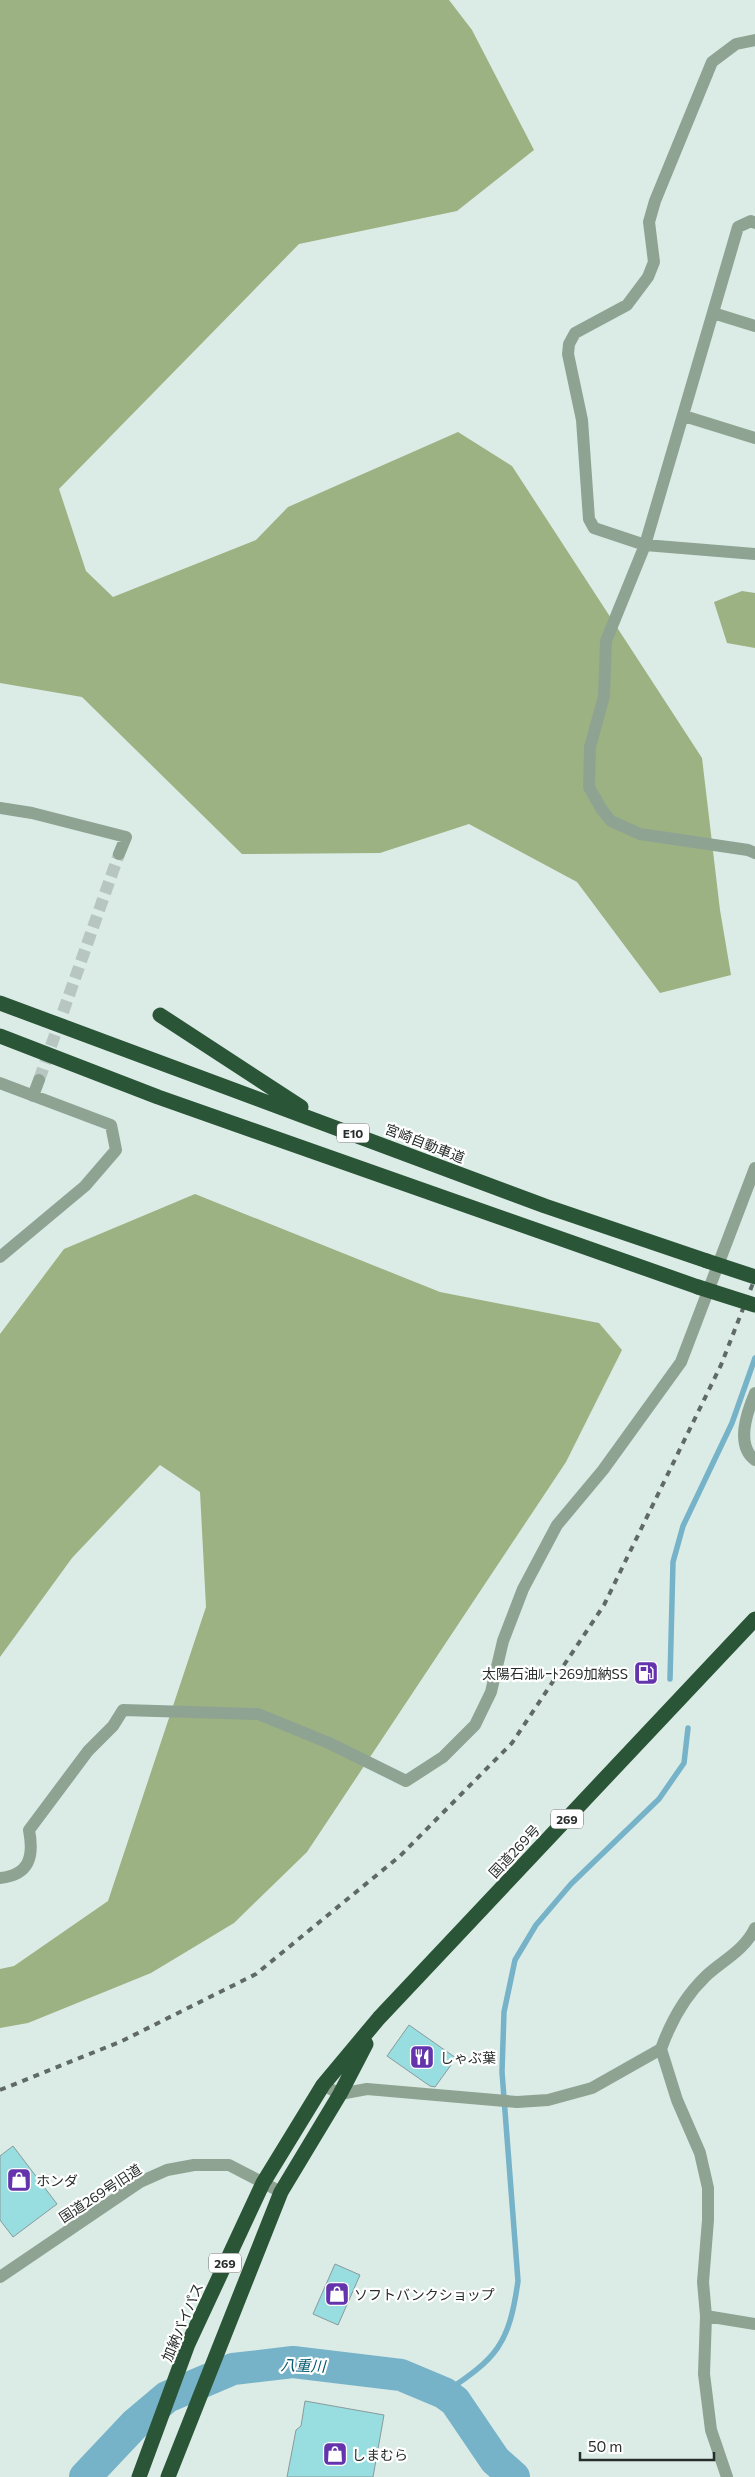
<svg xmlns="http://www.w3.org/2000/svg" width="755" height="2477" font-family="Commissioner,'Noto Sans JP',sans-serif">
  <style>
    .forest { fill: #9db282 }
    .lines { fill: none; stroke-linecap: round; stroke-linejoin: round }
    .stream { stroke: #76b2c8; stroke-width: 5.5 }
    .river { stroke: #76b2c8; stroke-width: 32 }
    .building { fill: #98dee1; stroke: #899a9b }
    .minor-tunnel { stroke: #b7c6c1; stroke-width: 12; stroke-dasharray: 12 6; stroke-linecap: butt }
    .minor { stroke: #8fa393; stroke-width: 12 }
    .highway { stroke: #2b5537; stroke-width: 15 }
    .rail { stroke: #5f6966; stroke-width: 4; stroke-dasharray: 6 6; stroke-linecap: butt }
    .highway-bridge { stroke: #2b5537; stroke-width: 15 }
    .labels { text-anchor: middle; dominant-baseline: central; stroke-width: 4.5; stroke-linejoin: round; paint-order: stroke }
    .shield { fill: #fff; stroke: #686c6b; stroke-width: 1 }
    .shield-label { font-size: 12px; font-weight: bold; fill: #272d2b }
    .street-label { font-size: 14px; fill: #272d2b; stroke: #fff }
    .poi-label { font-size: 14px; fill: #272d2b; stroke: #fff; text-anchor: start }
    .water-label { font-size: 15px; font-style: italic; fill: #00576e; stroke: #fff }
  </style>
  <rect width="100%" height="100%" fill="#dbece7"/>
  <path class="forest" d="M0,0H449L472,30L534,150L457,211L299,244L59,489L86,571L113,597L256,540L288,507L458,432L512,466L702,758L720,910L731,975L660,993L577,882L469,824L380,853L242,854L82,697L0,683Z
    M742,591L755,593V648L727,643L714,602Z
    M195,1194L440,1292L599,1323L622,1350L566,1462L307,1852L234,1923L151,1973L28,2023L0,2028V1969L14,1966L108,1901L206,1607L200,1492L160,1465L72,1558L0,1657V1334L64,1249Z"/>
  <g class="lines">
    <path class="stream" d="M670,1679L673,1562L683,1526L732,1423L755,1358
      M444,2393C497,2358 509,2345 518,2281L502,2072L504,2012L515,1960L536,1925L571,1884L659,1799L684,1763L688,1728"/>
    <path class="river" d="M85,2477L135,2424L167,2397L233,2369L293,2362L401,2375L444,2393L455,2401L495,2460L514,2477"/>
  </g>
  <path class="building" d="M409,2025L456,2058L435,2087L430,2086L387,2056Z
    M13,2146L57,2204L13,2237L0,2220V2156Z
    M335,2264L360,2275L338,2325L313,2314Z
    M305,2401L384,2415L373,2477H287L296,2430L301,2426Z"/>
  <g class="lines">
    <path class="minor-tunnel" d="M39,1080L119,854"/>
    <path class="minor" d="M755,40L736,44L712,62L655,201L649,222L654,262L648,277L627,305L575,333L569,344L568,354L582,420L589,519L594,528L645,545L755,554
      M755,223L751,221L738,227L645,545L606,641L604,696L590,747L589,787L602,810L611,821L640,834L748,850L755,853
      M713,313L755,326
      M684,416L755,438
      M0,808L32,813L126,837L119,854
      M0,1083L111,1125L116,1150L85,1186L0,1257
      M33,1096L39,1080
      M755,1393C747,1412 735,1445 755,1460
      M0,1878C30,1875 34,1856 29,1830L88,1751L113,1726L123,1710L258,1714L329,1743L406,1781L443,1757L475,1725L491,1692L503,1641L523,1589L557,1525L603,1470L681,1362L755,1168
      M323,2085L340,2094L367,2089L517,2102L548,2100L592,2088L661,2049
      M0,2277L140,2182L167,2170L194,2165H229L281,2192
      M706,2316L755,2324
      M727,2477L711,2430L704,2374L706,2316L703,2282L708,2220V2188L700,2153L677,2100L661,2049C671,2021 684,1997 706,1976C722,1961 745,1950 755,1928"/>
    <path class="highway" d="M0,1003L545,1206L707,1261
      M160,1015L301,1107
      M0,1036L158,1097L698,1287
      M139,2477L188,2344L263,2183L323,2085L379,2018L755,1619
      M168,2477L281,2192L340,2094L366,2044"/>
    <path class="rail" d="M0,2090L122,2041L256,1974L400,1856L512,1743L604,1605L721,1365L755,1278"/>
    <path class="highway-bridge" d="M707,1261L755,1277
      M698,1287L755,1305"/>
  </g>
  <defs>
    <symbol id="fuel-square" viewBox="-11 -11 22 22"><rect x="-9" y="-9" width="18" height="18" rx="4" fill="#6334ac" stroke="#fff"/><path d="M-5.5-6h7V0h2V4h1.3V-2.5L3-4.5l.8-.8L6-3V5H2.5V1h-1V6h-7ZM-4.2-4.7v3.2H.2V-4.7Z" fill="#fff"/></symbol>
    <symbol id="restaurant-square" viewBox="-11 -11 22 22"><rect x="-9" y="-9" width="18" height="18" rx="4" fill="#6334ac" stroke="#fff"/><path d="M-5-6h1v4h1v-4h1v4h1v-4h1v5L-1.5 .5V6h-2V.5L-5-1ZM5-6V6H3V1.5H1.5Q1.5-4 5-6Z" fill="#fff"/></symbol>
    <symbol id="shop-square" viewBox="-11 -11 22 22"><rect x="-9" y="-9" width="18" height="18" rx="4" fill="#6334ac" stroke="#fff"/><path d="M-5-2.5h2.3a2.7 3.5 0 0 1 5.4 0H5L5.5 6h-11ZM-1.5-2.5h3a1.5 2.3 0 0 0-3 0Z" fill="#fff"/></symbol>
  </defs>
  <g fill-rule="evenodd">
    <use href="#fuel-square" x="632" y="1659" width="28" height="28"/>
    <use href="#restaurant-square" x="408" y="2043" width="28" height="28"/>
    <use href="#shop-square" x="5" y="2166" width="28" height="28"/>
    <use href="#shop-square" x="323" y="2280" width="28" height="28"/>
    <use href="#shop-square" x="321" y="2440" width="28" height="28"/>
  </g>
  <g class="labels">
    <g class="shield">
      <rect x="337" y="1123.5" width="32" height="19" rx="4"/>
      <rect x="551" y="1809.5" width="32" height="19" rx="4"/>
      <rect x="209" y="2253.5" width="32" height="19" rx="4"/>
    </g>
    <g class="shield-label">
      <text x="353" y="1133">E10</text>
      <text x="567" y="1819">269</text>
      <text x="225" y="2263">269</text>
    </g>
    <g class="street-label">
      <text transform="translate(425 1143) rotate(21)">宮崎自動車道</text>
      <text transform="translate(514 1851) rotate(-47)">国道269号</text>
      <text transform="translate(100 2193) rotate(-33)">国道269号旧道</text>
      <text transform="translate(182 2322) rotate(-67)">加納バイパス</text>
    </g>
    <g class="poi-label">
      <text x="628" y="1673" text-anchor="end">太陽石油ﾙｰﾄ269加納SS</text>
      <text x="440" y="2057">しゃぶ葉</text>
      <text x="36" y="2180">ホンダ</text>
      <text x="354" y="2294">ソフトバンクショップ</text>
      <text x="352" y="2454">しまむら</text>
    </g>
    <g class="water-label">
      <text transform="translate(303 2365) rotate(2)">八重川</text>
    </g>
  </g>
  <path d="M580 2452v8h134v-8" fill="none" stroke="#272d2b" stroke-width="2.5"/>
  <text x="588" y="2452" font-size="15" fill="#272d2b" stroke="#ffffff" stroke-width="4" paint-order="stroke">50 m</text>
</svg>
